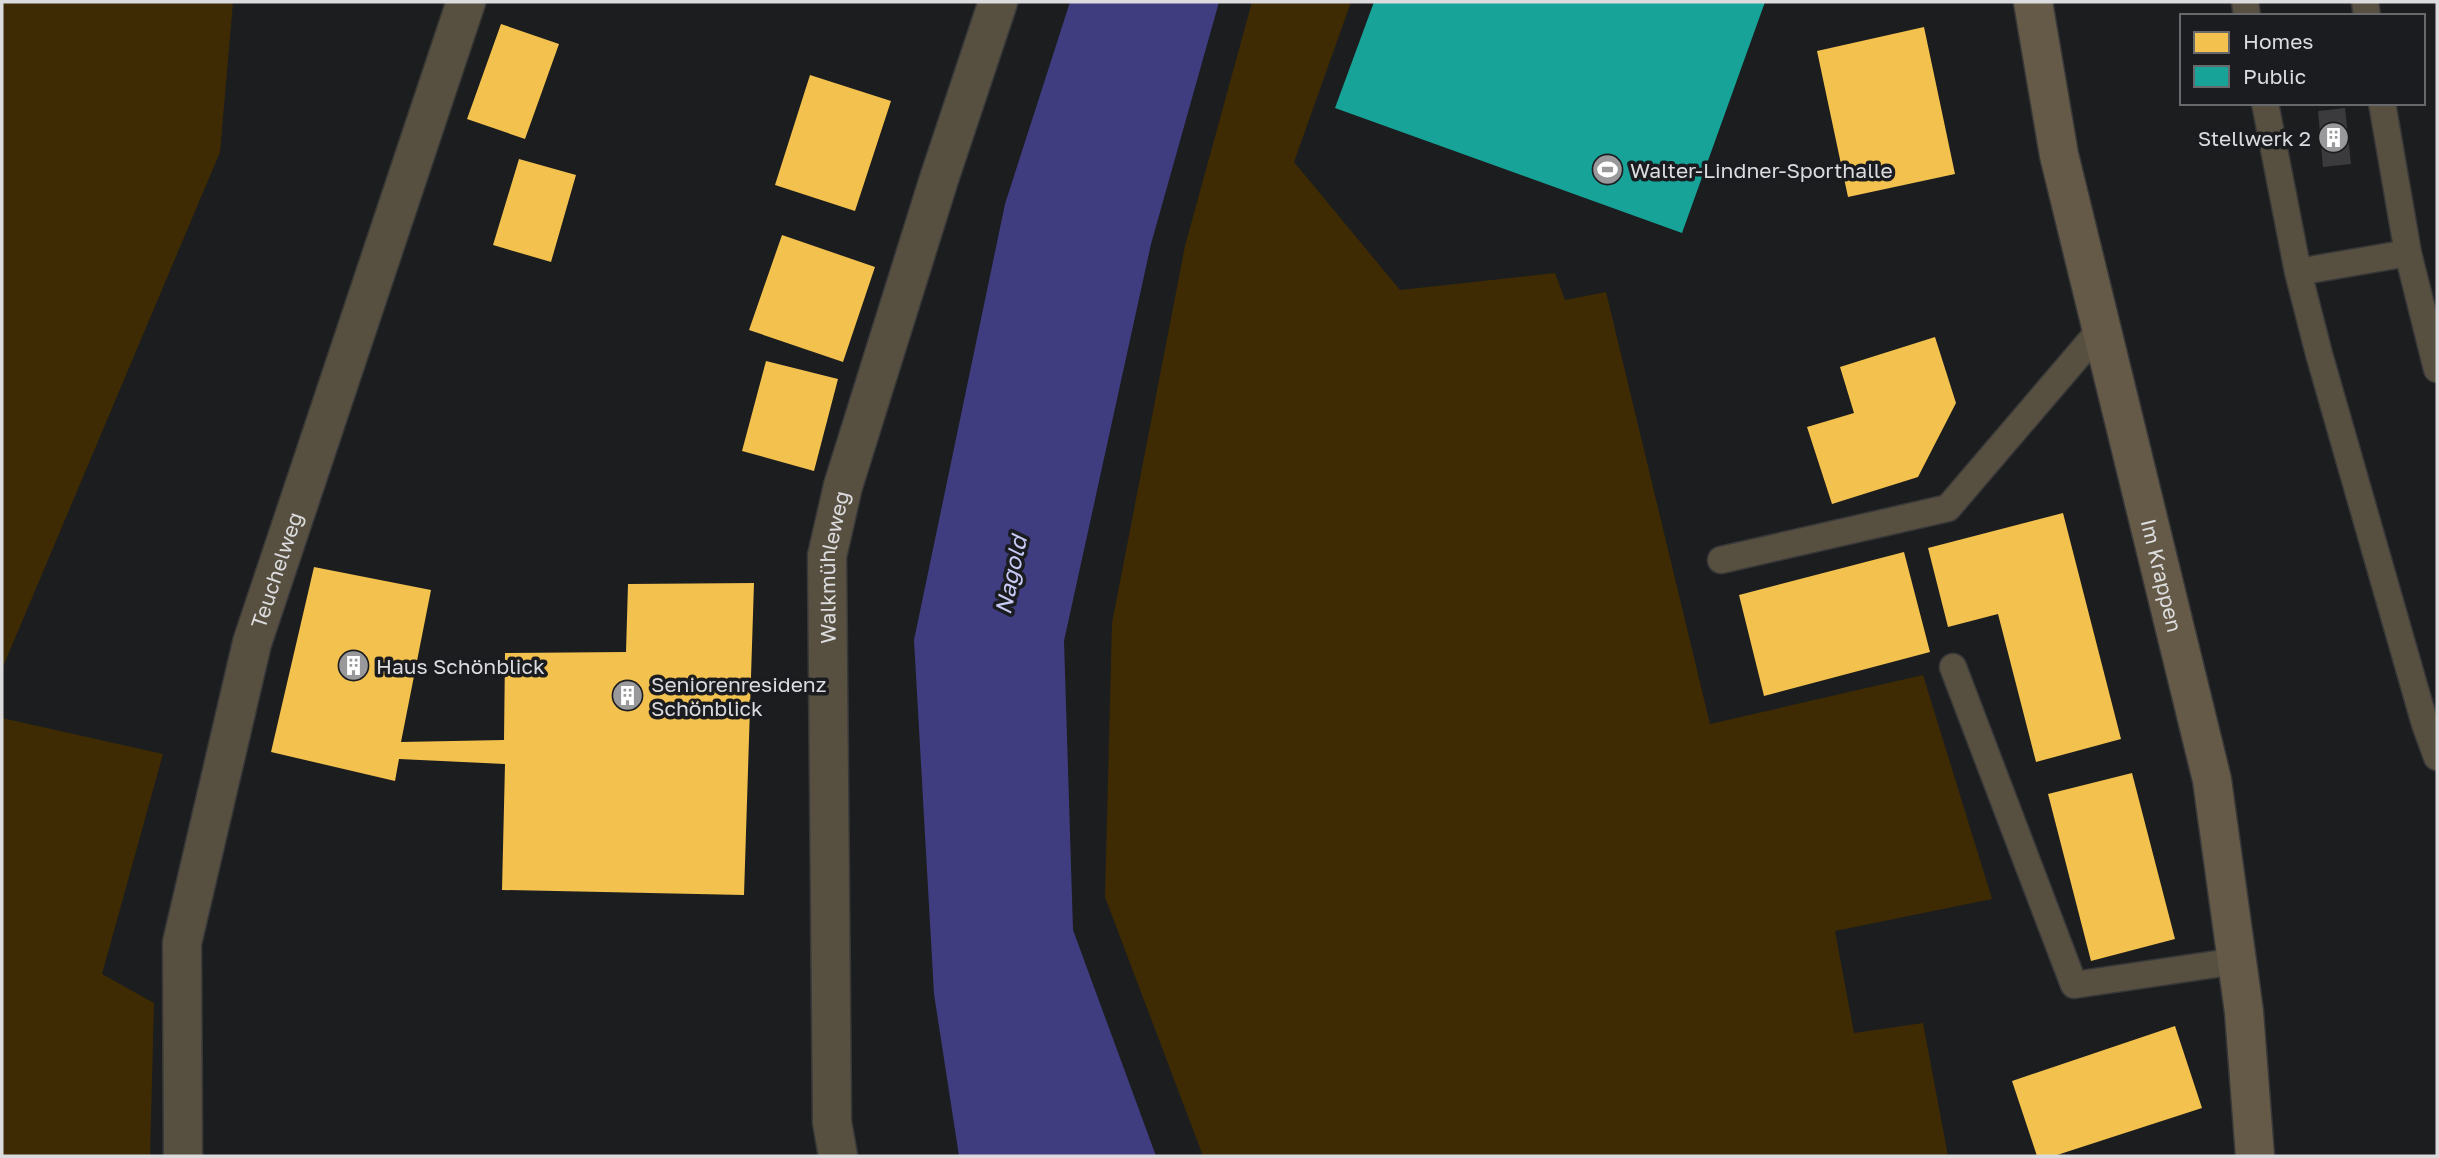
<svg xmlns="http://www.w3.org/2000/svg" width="2439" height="1158" font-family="'Golos Text',sans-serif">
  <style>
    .green { fill: #3e2b04 }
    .water { fill: #3f3d7f }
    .homes { fill: #f2c14e }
    .public { fill: #17a398 }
    .building { fill: #3b3b3e }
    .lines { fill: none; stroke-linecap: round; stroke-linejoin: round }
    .lane-casing { stroke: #383839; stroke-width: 29 }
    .street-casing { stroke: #383839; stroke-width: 41 }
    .primary-casing { stroke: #383839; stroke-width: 41 }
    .lane { stroke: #574f40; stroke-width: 26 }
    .street { stroke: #574f40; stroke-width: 38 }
    .primary { stroke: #655a47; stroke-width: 38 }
    .labels { text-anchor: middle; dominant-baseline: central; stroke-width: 7; stroke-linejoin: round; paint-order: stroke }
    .poi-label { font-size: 21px; fill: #dcdcdf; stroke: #1b1c20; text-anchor: start }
    .street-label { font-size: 21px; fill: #dcdcdf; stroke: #1b1c20 }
    .water-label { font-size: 23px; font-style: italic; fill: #c8cbf5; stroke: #1b1c20 }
  </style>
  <rect width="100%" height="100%" fill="#1c1d1f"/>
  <path class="green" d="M2,2H233L220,152L2,669Z
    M1252,2H1351L1294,162L1400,290L1555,273L1565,300L1606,292L1710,724L1923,675L1992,899L1835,931L1854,1033L1923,1023L1948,1156H1203L1105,897L1112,623L1185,246Z
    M2,718L163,754L102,974L154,1003L150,1156H2Z"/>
  <path class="water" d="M1070,2H1219L1151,244L1064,641L1073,930L1156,1156H959L934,994L914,640L1005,204Z"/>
  <path class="homes" d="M501,24L559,44L525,139L467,119Z
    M1924,27L1955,174L1848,197L1817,51Z
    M810,75L891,101L855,211L775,185Z
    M519,159L576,175L551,262L493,245Z
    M782,235L875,267L843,362L749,330Z
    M1935,337L1956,403L1918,477L1832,504L1807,427L1854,413L1840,367Z
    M766,361L838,379L814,471L742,451Z
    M2063,513L2121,739L2036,762L1998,614L1948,627L1928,548Z
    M1904,552L1930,652L1764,696L1739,595Z
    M314,567L431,590L401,742L504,740L505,653L626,652L628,584L754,583L744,895L502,890L505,764L399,759L395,781L271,752Z
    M2132,773L2175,939L2091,961L2048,794Z
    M2175,1026L2202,1108L2054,1156H2037L2012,1081Z"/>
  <path class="public" d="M1374,2H1765L1682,233L1335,108Z"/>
  <path class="building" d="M2345,108L2351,164L2323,167L2318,111Z"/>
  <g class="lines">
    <defs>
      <path id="lane" d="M2245,2L2247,16
        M2365,2L2367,16
        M2265,103L2298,272L2319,354L2425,724L2437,757
        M2382,103L2408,253L2437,369
        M2298,272L2408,253
        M1721,560L1948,508L2100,330
        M1953,667L2074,985L2237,961"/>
      <g id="street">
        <path id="s1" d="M183,1156L182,943L252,643L466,2"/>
        <path id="s2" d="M838,1156L832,1122L827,556L843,486L939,179L998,2"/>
      </g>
      <g id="primary">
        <path id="s3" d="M2033,2L2059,155L2212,780L2244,1012L2255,1156"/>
      </g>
    </defs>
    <use href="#lane" class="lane-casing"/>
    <use href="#street" class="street-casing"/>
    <use href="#primary" class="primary-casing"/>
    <use href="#lane" class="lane"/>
    <use href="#street" class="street"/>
    <use href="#primary" class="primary"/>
  </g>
  <defs>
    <symbol id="building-disc" viewBox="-11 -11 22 22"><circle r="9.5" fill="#99999c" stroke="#1b1c20"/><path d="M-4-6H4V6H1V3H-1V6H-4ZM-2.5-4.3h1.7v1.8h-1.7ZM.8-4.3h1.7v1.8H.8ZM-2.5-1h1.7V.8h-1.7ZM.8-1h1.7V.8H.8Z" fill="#fff"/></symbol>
    <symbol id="stadium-disc" viewBox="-11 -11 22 22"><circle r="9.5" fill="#99999c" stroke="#1b1c20"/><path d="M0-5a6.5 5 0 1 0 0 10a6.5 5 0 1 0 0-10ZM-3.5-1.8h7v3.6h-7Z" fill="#fff"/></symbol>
  </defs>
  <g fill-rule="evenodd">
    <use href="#building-disc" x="2316" y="120" width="35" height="35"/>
    <use href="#stadium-disc" x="1590" y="152" width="35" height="35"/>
    <use href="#building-disc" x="336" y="648" width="35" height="35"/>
    <use href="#building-disc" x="610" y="678" width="35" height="35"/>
  </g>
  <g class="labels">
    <g class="poi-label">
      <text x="2311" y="138" text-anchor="end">Stellwerk 2</text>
      <text x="1630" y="170">Walter-Lindner-Sporthalle</text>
      <text x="376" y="666">Haus Schönblick</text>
      <text x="651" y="684">Seniorenresidenz<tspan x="651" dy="24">Schönblick</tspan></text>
    </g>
    <g class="street-label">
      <text stroke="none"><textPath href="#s2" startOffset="590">Walkmühleweg</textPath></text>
      <text stroke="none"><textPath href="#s1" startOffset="598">Teuchelweg</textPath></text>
      <text stroke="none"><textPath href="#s3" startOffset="588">Im Krappen</textPath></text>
    </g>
    <g class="water-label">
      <text transform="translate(1010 575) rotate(-78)">Nagold</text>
    </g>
  </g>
  <rect width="2439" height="1158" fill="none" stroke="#dcdcdf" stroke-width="7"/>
  <rect x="2180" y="14" width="245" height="91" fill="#1b1c20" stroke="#68696c" stroke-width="2"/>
  <rect x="2194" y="32" width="35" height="21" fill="#f2c14e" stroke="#68696c" stroke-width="2"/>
  <text x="2243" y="49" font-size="21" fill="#dcdcdf">Homes</text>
  <rect x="2194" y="66" width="35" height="21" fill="#17a398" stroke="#68696c" stroke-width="2"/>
  <text x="2243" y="84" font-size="21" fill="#dcdcdf">Public</text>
</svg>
